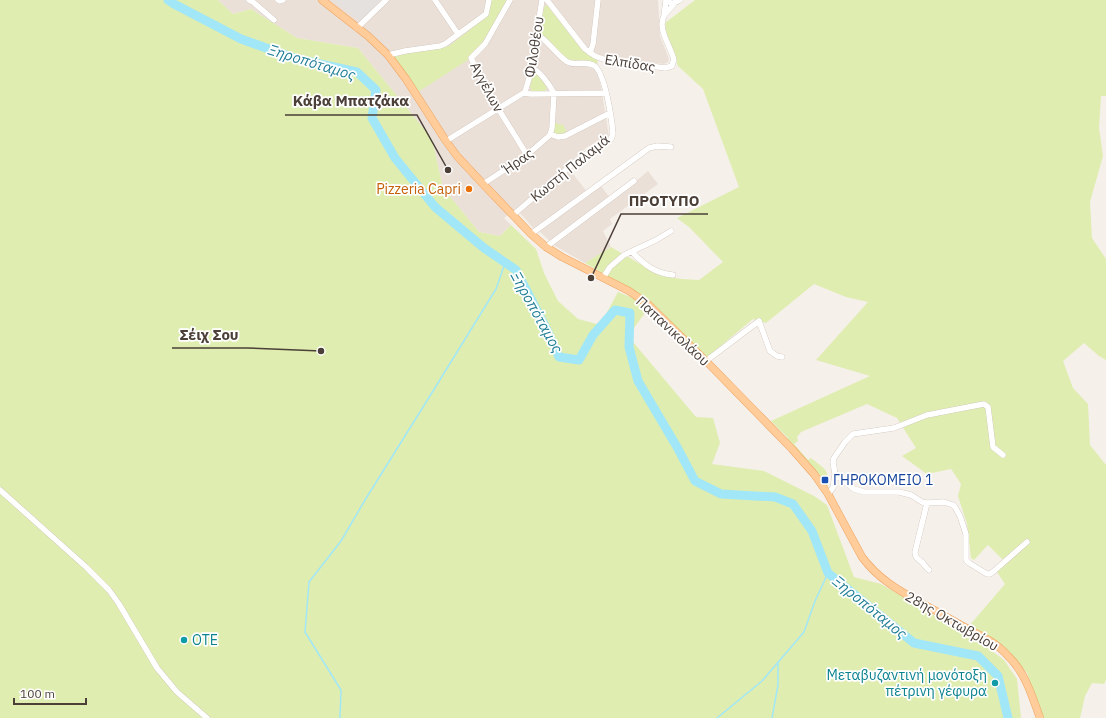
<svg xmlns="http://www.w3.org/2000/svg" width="1106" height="718" font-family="'IBM Plex Sans',sans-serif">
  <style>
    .residential { fill: #ebe0d8 }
    .green { fill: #dfedb0 }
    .parking { fill: #e5e1df }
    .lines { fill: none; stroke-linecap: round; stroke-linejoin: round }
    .stream { stroke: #a2e7f7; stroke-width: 1.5 }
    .river { stroke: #a2e7f7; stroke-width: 9 }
    .minor-casing { stroke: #c6b8ae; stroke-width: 6 }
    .major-casing { stroke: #efa460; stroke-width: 8 }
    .minor { stroke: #fff; stroke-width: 5.5 }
    .major { stroke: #ffcc9a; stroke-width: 7 }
    .food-dot { fill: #e8710a; stroke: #fff; stroke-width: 1.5 }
    .transit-dot { fill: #1a4fb4; stroke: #fff; stroke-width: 1.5 }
    .culture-dot { fill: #0f9aa8; stroke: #fff; stroke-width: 1.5 }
    .labels { text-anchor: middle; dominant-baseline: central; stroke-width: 3.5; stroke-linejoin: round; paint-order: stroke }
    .street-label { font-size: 14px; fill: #4b3f37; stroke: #fff }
    .food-label { font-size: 14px; fill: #c56008; stroke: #fff; text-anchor: end }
    .transit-label { font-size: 14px; fill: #164399; stroke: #fff; text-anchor: start }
    .culture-label { font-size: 14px; fill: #0d838f; stroke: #fff; text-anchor: start }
    .water-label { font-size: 15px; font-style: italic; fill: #207e96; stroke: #fff }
    .leader { fill: none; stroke: #4b3f37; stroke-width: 1.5 }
    .callout-dot { fill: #4b3f37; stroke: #fff; stroke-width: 1.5 }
    .callout-label { font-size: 15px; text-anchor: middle; font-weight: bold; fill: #4b3f37; stroke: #fff; stroke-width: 3.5; stroke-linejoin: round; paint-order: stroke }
  </style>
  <rect width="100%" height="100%" fill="#f6f0ea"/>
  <path class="residential" d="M218,0H658L660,36L669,59L668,62L664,64L654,63L598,55L597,71L601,87L609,136L587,147L566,165L588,193L600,185L611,199L635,182L648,171L658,184L610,219L612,224L603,231L611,247L585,263L555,246L538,230L534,229L520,213L525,209L521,205L504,218L511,225L500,236L479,232L443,188L432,139L358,48L297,38L251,9L233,14Z"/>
  <path class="green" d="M0,0H218L233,14L251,9L297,38L358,48L432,139L443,188L479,232L500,236L511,225L536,249L544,273L558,301L578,319L600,325L618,292L633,298L647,310L628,336L696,417L713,418L720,443L712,464L764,471L814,496L827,505L854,577L881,584L951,625L985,646L1004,660L1017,679L1021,718H0Z
    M490,0H507L485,40L471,58L418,92L392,56L449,46L485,18Z
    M695,0H1106V96H1101L1099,128L1103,156L1090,202L1092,238L1106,259V360L1099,356L1084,343L1063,361L1073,388L1088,404L1090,445L1106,465V680L1104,684L1092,683L1085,696L1080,718H1044L1040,710L1027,673L1003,645L969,626L1005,584L997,572L1006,563L988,545L974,560L971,558L967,524L958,496L961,484L951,469L927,474L902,456L916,448L897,418L867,404L801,432L797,437L798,441L794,444L808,460L811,458C824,469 829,468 828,486L826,487L786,440L788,438L771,421L870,376L816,360L868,302L846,297L814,284L766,323L753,319L705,359L648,299L585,263L611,247L661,276L682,279L699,280L723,262L689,227L677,218L739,187L703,89L678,66L667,36L665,23Z
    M547,5L582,50L597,60V65L569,61L539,32L544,7Z
    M536,74H537L547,87L545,91H532L530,87L533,75Z
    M554,122L561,125L563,124L567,133L560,136L553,132Z"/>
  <path class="parking" d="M333,0H381L361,22Z"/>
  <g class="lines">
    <path class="stream" d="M340,718L341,690L305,632L309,582L341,541L365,500L433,391L496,289L505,263
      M717,718L762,681L804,632L815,601L828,573
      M772,718L778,685V662"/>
    <path class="river" d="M168,0L174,4L241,39L297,59L357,72L376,90L372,118L395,158L435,207L484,248L516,270L547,330L559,357L579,360L593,335L615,310L630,313L629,347L638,381L677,447L695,481L721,494L775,497L793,504L812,531L828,573L914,643L978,656L998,676L1008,718"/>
    <defs>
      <path id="minor" d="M249,0L253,2L274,20
        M278,0L280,1L283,0
        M435,0L458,34
        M510,0L485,44L471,58L491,97L527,155
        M547,0L585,49L595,56L606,60L665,68L672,66L673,62L674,60C671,47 657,29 664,16C666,12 671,8 674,4
        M667,0C671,5 675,3 680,0
        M664,16L666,0
        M357,28L386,0
        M590,53L593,44L598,0
        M388,55L405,51L440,46L445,44L486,14L489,0
        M524,93L531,94L606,93
        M550,134L558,137L565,136L610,113
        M446,141L525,92L530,75L542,0
        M483,184L527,155L550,135L552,128L554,93C550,86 539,69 531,68
        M513,215L581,157L611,139L613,134C612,121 605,70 593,65C584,60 574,67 566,61C555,53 548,41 537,34
        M531,234L649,148L657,146L671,147
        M546,247L634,181
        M632,252C645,265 654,273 673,275
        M603,278L610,267L624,255L656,240L671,231
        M706,361L759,321L770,351L777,356L782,357
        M835,474L833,462L834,458L845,442L853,434L894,428L927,415L984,404L988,407L993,447L1003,455
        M0,490L86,567L109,590L119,604L157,668L177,692L207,718
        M828,494L833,488L835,474L854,489L864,492H899L911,495L922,502L927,503L944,502L953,505L955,507L960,516L966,534V560L969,563L987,574H990L994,571L1027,542
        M927,503L915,552C915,558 918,559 922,562C924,564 926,568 929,570"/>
      <path id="major" d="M322,0L368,36L388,55L406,79L446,141L457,156L483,184L531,234L546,247L562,257L629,291L649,305L706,361L792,449L814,474L828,494L862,557C879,580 900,591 925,605C940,613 955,622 970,630C984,637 998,644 1008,656C1025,672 1032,696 1040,718"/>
    </defs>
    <use href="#minor" class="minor-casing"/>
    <use href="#major" class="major-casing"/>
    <use href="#minor" class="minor"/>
    <use href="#major" class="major"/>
  </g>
  <circle class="food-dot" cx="469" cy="189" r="4"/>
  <rect class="transit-dot" x="821" y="476" width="8" height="8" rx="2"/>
  <g class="culture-dot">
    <circle cx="184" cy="640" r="4"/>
    <circle cx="995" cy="683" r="4"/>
  </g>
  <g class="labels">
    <g class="street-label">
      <text transform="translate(534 47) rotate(-81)">Φιλοθέου</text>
      <text transform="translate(630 63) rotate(9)">Ελπίδας</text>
      <text transform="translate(487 87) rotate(62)">Αγγέλων</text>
      <text transform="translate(518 161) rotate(-35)">Ήρας</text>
      <text transform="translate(570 168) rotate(-39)">Κωστή Παλαμά</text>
      <text transform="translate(673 331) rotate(43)">Παπανικολάου</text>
      <text transform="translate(952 621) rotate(30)">28ης Οκτωβρίου</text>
    </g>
    <g class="food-label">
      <text x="461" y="189">Pizzeria Capri</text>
    </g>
    <g class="transit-label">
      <text x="833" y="480">ΓΗΡΟΚΟΜΕΙΟ 1</text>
    </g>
    <g class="culture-label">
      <text x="192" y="640">ΟΤΕ</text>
      <text x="987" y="675" text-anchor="end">Μεταβυζαντινή μονότοξη<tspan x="987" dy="16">πέτρινη γέφυρα</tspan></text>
    </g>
    <g class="water-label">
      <text transform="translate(312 62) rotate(17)">Ξηροπόταμος</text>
      <text transform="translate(537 312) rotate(61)">Ξηροπόταμος</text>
      <text transform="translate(870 607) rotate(39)">Ξηροπόταμος</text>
    </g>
  </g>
  <path class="leader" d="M448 170L417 115H285M591 278L621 214H708M321 351L247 348H172"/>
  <g class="callout-dot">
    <circle cx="448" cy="170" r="4"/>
    <circle cx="591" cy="278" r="4"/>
    <circle cx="321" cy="351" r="4"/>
  </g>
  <g class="callout-label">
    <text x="351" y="106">Κάβα Μπατζάκα</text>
    <text x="664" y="206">ΠΡΟΤΥΠΟ</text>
    <text x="209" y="340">Σέιχ Σου</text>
  </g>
  <path d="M14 698v6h72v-6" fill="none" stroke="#4b3f37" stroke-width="2"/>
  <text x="20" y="698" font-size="12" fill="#4b3f37" stroke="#ffffff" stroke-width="3" paint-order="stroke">100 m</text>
</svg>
